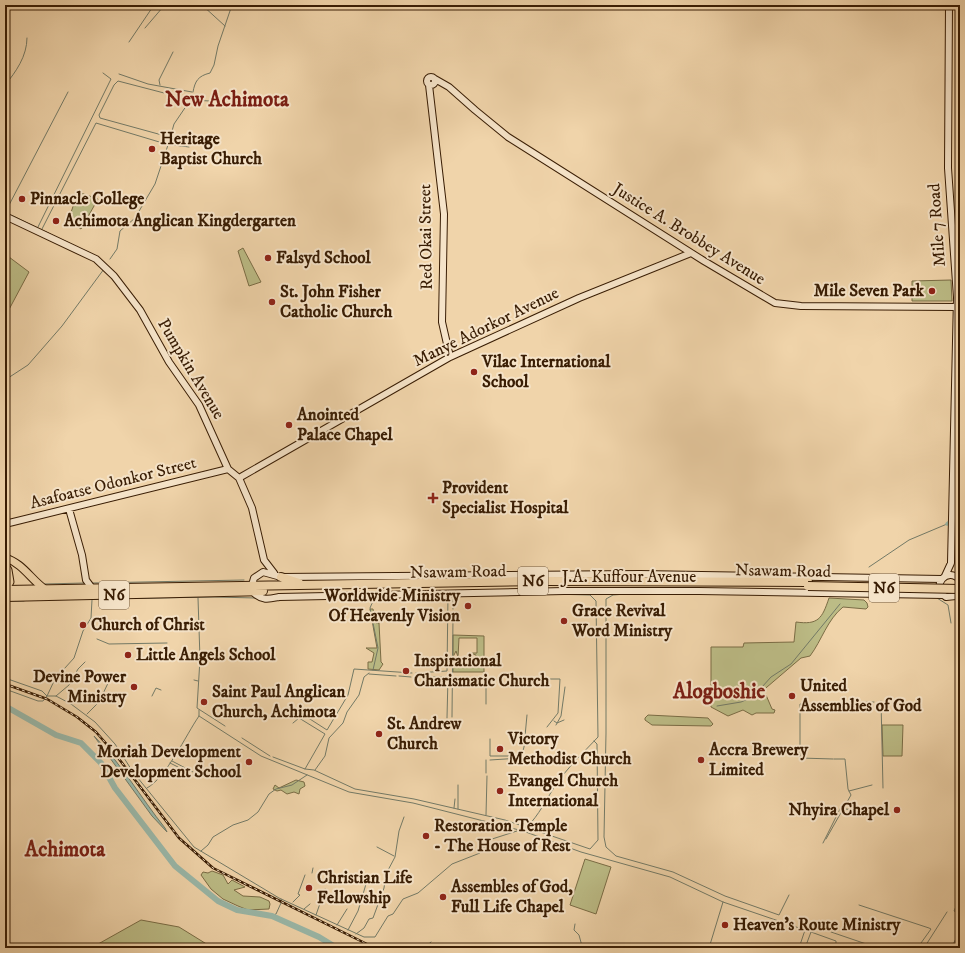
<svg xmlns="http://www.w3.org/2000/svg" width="965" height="953" font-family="'IM FELL DW Pica',serif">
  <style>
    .green { fill: #bcbc86; stroke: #7a6c45 }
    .water { fill: #9ab8a9; stroke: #737a67 }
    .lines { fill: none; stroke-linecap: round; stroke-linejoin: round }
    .stream { stroke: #737a67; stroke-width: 1 }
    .canal { stroke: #9ab8a9; stroke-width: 3.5 }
    .river { stroke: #9ab8a9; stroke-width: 6 }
    .secondary-casing { stroke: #391d04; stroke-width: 8 }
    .primary-casing { stroke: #391d04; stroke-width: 9 }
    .highway-casing { stroke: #391d04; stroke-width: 10 }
    .secondary { stroke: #f5e3c8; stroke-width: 6 }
    .primary { stroke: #f0d4aa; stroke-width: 7 }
    .highway { stroke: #f0d4aa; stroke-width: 8 }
    .rail-casing { stroke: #391d04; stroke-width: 2.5 }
    .rail { stroke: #f5e3c8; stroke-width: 1; stroke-dasharray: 3; stroke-linecap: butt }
    .highway-bridge-casing { stroke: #391d04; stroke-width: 10; stroke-linecap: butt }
    .highway-bridge { stroke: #f0d4aa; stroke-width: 8 }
    .poi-dot { fill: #8f2418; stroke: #f5e3c8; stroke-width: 1.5 }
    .labels { text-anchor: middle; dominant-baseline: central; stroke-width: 4; stroke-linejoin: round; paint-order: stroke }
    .shield { fill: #f5e3c8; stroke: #71583f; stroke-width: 1 }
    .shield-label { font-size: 16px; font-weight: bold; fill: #391d04 }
    .poi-label { font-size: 17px; font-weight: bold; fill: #391d04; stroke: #f5e3c8; text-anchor: start }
    .street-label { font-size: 17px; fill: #391d04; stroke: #f5e3c8 }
    .district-label { font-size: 21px; font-weight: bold; fill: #7a1f14; stroke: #f5e3c8 }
  </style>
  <rect width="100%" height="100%" fill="#f0d4aa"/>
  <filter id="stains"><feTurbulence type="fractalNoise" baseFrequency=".005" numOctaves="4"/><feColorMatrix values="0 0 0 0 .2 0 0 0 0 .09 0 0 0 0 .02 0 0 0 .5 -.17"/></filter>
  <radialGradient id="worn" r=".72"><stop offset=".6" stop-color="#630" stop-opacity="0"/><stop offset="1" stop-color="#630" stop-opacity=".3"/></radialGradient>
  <path class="green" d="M78,192L98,199L81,229L68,221Z
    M243,248L261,282L249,286L238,251Z
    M5,254L29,272L5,317Z
    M951,280L952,301H912V281Z
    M829,598L864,600L867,603L868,607L866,609L843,607C827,620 822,640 810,656L801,658L760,693L757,698L766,695L772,709L775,710L774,713H756L752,715L743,710L728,716L711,707V647H743L744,643L794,642L796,622C818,625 822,619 829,598Z
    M370,609H373L376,623H379L381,662L383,664L379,670L368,669V662H372L374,653L366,648H377Z
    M453,635L484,636V672H453V661L458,660L459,663H475L476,655L469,653H477V638H459L458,657L456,651L453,657Z
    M648,715L708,718L713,724L711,726L652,725L645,720V718Z
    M882,725H903L902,756H883Z
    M296,780L304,782L305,786L300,789L299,794L294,792L287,794L281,790L277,791L273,789L275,785L279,788Z
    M585,859L611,867L596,914L570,905Z
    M212,871L223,875L228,884L232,880L245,887L234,890L243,896L260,897L269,901L270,904L269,909L248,910L238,906L223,899L211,889L201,875L203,872L208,873Z
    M141,920L179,927L213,948H91Z"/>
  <path class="water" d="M94,736C121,763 141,798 165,828L167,832L152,816Z"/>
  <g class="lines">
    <path class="stream" d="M202,5L225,26
      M145,28L163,7
      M129,42L154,5
      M119,74L148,84L192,92
      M5,85C16,72 27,56 27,38
      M160,85L159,80L173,52
      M193,92C195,81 198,76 210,73L214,65L218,46L232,5
      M170,138L174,124L191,99
      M191,143L100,118L99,115L114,85L118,81L191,100L210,101
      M5,204L9,195
      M8,214V207L68,92
      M11,215L96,256
      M38,227L111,79L103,73
      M42,229L96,123L166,144L189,147
      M110,259L117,249L120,231L135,218L155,184L168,145
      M5,380L28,365L62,326L104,269
      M869,567L909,540L947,524
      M92,583L244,580
      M44,584L85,583
      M626,594L613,595L606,599V733L604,837L606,847L616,856L673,872L725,896L779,915L789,895
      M198,598L200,659L197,708L225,726
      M937,598L948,605L951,623
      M40,600L214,597L256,598
      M5,601H24
      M956,607L960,603
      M453,609V596
      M97,639L109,644L167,643
      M373,670L378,648L370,608L373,601
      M416,673L447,671L448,595
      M369,674L396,676
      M399,676L411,677
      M415,677H448L447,718
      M5,678L42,691L47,696L55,679L74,658L83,631L91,618L92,600
      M543,679H560L558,713L547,727
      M194,680L198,681
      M5,689L38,701H43L47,696H56L71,704L95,722L115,744L133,772L194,847L279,898L364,937H375L388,916L393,914L403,899L418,893L452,864L480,853L489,840L517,831
      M56,696L69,685L78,669L85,662
      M152,696L156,688L161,690
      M881,701L883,788
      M486,704V679
      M717,706L741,702L753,697L771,677L791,664L840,604
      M299,712L327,730L348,695L354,669L412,673
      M87,714L99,702L110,679
      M199,716L261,756L349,792L413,803L523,831L581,852L670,877L723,902L805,930L799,948
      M452,717L453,617
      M554,721L557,723L564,720
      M556,725L561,716L565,687
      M242,738L270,756
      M490,739V756H519
      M273,757L305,769L325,734L299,718L293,723
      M833,759L800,758V704L874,702
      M490,760L521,758L524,747L527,715
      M172,761L193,772
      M170,763L178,767
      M305,769L314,770L355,789L414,799L505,820L590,849L598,840L597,744L594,741
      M315,770L325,756L329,738L343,723L347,712L359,695L364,677L369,673
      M486,773V760
      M458,785V809
      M147,788C166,778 186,735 199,716V710
      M849,791L872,785
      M454,808L455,799
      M845,809L860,810
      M486,815L487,776
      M527,827C539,815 546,800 555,786C567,768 583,753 598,737L596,601L590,595L550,594
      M826,839L851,795L848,789L845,759H834
      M823,843L843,803
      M377,847L394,856
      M201,851L208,845L213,837L233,825L248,820L258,812L269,794L276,789L292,785L307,775
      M312,873L313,868
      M960,897L954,911L960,914
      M281,899L282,902
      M293,902L300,895L298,894L305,875
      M859,905L929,928L931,929L921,943
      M304,909L310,904
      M316,915L325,889
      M272,916L276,914L281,903
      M958,916L960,917
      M800,922L824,930
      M575,924L574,930L579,935L582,946
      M337,925L347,909
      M348,930L358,911L366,884
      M831,932L878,948
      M356,934L364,928L369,919L373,918L384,888L386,874L395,857L399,831L404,817
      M424,948L431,942
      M709,948L723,902
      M805,948L811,932L836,941V945
      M841,948V946
      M924,948L947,912
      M951,948L960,931
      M955,948L960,939"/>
    <path class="canal" d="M947,524L960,514"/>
    <path class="river" d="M5,706L56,735L81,743L101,763L115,788L175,866L218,901L237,910L272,916L319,937L337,948"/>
    <defs>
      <path id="secondary" d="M427 81a4 4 0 1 1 8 0a4 4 0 1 1-8 0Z
        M435,79L449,87L475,110L508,137L704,261L775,303L801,306L956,307
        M429,85L444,214L442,322L450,357
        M5,216L96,259L114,276L140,310L169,362L199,405L228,469L239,478
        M239,478L450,357L579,298L691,253
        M239,478L252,508L264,560L274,573
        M69,509L82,555L86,580L92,588
        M5,524L228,469
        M945,576L951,563L957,297L948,168L949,5
        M942,579L640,574L281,577L263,572L254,578L252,585L254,593C263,601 269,599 279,597L564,591H699L943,595
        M960,580C947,565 930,587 946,597L956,596L960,592"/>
      <path id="primary" d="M5,558C23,563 31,580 46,590
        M5,565L8,570L10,582L5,589"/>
      <path id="highway" d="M281,577L299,583
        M5,590L544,581L808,582
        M5,597L263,591"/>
    </defs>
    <use href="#secondary" class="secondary-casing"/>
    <use href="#primary" class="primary-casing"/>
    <use href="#highway" class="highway-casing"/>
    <use href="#secondary" class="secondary"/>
    <use href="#primary" class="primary"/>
    <use href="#highway" class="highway"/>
    <defs>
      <path id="rail" d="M5,684L47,699L77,717L96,732L116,755L179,838L213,868L375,948"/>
    </defs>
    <use href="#rail" class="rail-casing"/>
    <use href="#rail" class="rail"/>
    <defs>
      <path id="highway-bridge" d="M808,586L960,589"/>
    </defs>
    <use href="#highway-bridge" class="highway-bridge-casing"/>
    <use href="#highway-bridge" class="highway-bridge"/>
  </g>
  <g class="poi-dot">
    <circle cx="152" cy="149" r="4"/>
    <circle cx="22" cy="199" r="4"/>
    <circle cx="56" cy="221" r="4"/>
    <circle cx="268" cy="258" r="4"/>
    <circle cx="932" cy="291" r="4"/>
    <circle cx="272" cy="302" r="4"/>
    <circle cx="474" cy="372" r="4"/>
    <circle cx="289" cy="425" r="4"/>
    <path d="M431 492h4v4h4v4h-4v4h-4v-4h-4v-4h4z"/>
    <circle cx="468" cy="606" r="4"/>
    <circle cx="564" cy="621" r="4"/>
    <circle cx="83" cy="625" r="4"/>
    <circle cx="128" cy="655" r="4"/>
    <circle cx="406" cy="671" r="4"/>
    <circle cx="134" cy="687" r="4"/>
    <circle cx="792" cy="696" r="4"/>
    <circle cx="204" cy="702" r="4"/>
    <circle cx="379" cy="734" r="4"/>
    <circle cx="500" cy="749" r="4"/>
    <circle cx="701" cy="760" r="4"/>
    <circle cx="249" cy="762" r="4"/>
    <circle cx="500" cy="791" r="4"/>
    <circle cx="897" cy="810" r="4"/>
    <circle cx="426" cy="836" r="4"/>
    <circle cx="309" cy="888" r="4"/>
    <circle cx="443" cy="897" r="4"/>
    <circle cx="725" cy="925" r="4"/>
  </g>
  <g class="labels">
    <g class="shield">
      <rect x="518" y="567" width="30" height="28" rx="3"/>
      <rect x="869" y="574" width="30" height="28" rx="3"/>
      <rect x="99" y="581" width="30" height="28" rx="3"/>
    </g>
    <g class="shield-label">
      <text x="533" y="581">N6</text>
      <text x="884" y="588">N6</text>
      <text x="114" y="595">N6</text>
    </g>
    <g class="poi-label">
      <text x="160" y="139">Heritage<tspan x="160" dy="20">Baptist Church</tspan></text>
      <text x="30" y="199">Pinnacle College</text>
      <text x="64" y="221">Achimota Anglican Kingdergarten</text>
      <text x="276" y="258">Falsyd School</text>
      <text x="924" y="291" text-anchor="end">Mile Seven Park</text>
      <text x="280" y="292">St. John Fisher<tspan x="280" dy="20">Catholic Church</tspan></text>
      <text x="482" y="362">Vilac International<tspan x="482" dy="20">School</tspan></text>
      <text x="297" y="415">Anointed<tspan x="297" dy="20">Palace Chapel</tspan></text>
      <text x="442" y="488">Provident<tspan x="442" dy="20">Specialist Hospital</tspan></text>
      <text x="460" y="596" text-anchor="end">Worldwide Ministry<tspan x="460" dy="20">Of Heavenly Vision</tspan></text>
      <text x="572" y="611">Grace Revival<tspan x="572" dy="20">Word Ministry</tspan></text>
      <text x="91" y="625">Church of Christ</text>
      <text x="136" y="655">Little Angels School</text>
      <text x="414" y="661">Inspirational<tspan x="414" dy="20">Charismatic Church</tspan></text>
      <text x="126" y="677" text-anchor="end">Devine Power<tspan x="126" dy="20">Ministry</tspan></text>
      <text x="800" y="686">United<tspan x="800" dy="20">Assemblies of God</tspan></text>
      <text x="212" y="692">Saint Paul Anglican<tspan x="212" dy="20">Church, Achimota</tspan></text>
      <text x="387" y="724">St. Andrew<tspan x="387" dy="20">Church</tspan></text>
      <text x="508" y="739">Victory<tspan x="508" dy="20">Methodist Church</tspan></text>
      <text x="709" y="750">Accra Brewery<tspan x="709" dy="20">Limited</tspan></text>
      <text x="241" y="752" text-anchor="end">Moriah Development<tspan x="241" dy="20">Development School</tspan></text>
      <text x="508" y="781">Evangel Church<tspan x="508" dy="20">International</tspan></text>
      <text x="889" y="810" text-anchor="end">Nhyira Chapel</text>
      <text x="434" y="826">Restoration Temple<tspan x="434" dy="20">- The House of Rest</tspan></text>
      <text x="317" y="878">Christian Life<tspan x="317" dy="20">Fellowship</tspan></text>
      <text x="451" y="887">Assembles of God,<tspan x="451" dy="20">Full Life Chapel</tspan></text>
      <text x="733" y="925">Heaven's Route Ministry</text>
    </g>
    <g class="street-label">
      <text transform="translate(937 225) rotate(-94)">Mile 7 Road</text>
      <text transform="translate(689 234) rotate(32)">Justice A. Brobbey Avenue</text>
      <text transform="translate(426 237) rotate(-91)">Red Okai Street</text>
      <text transform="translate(486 327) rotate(-26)">Manye Adorkor Avenue</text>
      <text transform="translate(191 369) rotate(59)">Pumpkin Avenue</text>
      <text transform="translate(113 483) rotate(-14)">Asafoatse Odonkor Street</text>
      <text transform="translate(783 571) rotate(1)">Nsawam Road</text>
      <text transform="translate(458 572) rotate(-1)">Nsawam Road</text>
      <text x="629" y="577">J.A. Kuffour Avenue</text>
    </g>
    <g class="district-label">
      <text x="227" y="100">New Achimota</text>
      <text x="719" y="692">Alogboshie</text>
      <text x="65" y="850">Achimota</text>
    </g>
  </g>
  <rect width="965" height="953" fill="none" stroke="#f0d4aa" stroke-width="20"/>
  <rect x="6" y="6" width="953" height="941" fill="none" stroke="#391d04" stroke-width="2"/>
  <rect x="10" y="10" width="945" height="933" fill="none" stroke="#391d04"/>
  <rect width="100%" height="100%" filter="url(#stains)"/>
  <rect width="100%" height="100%" fill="url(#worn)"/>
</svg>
